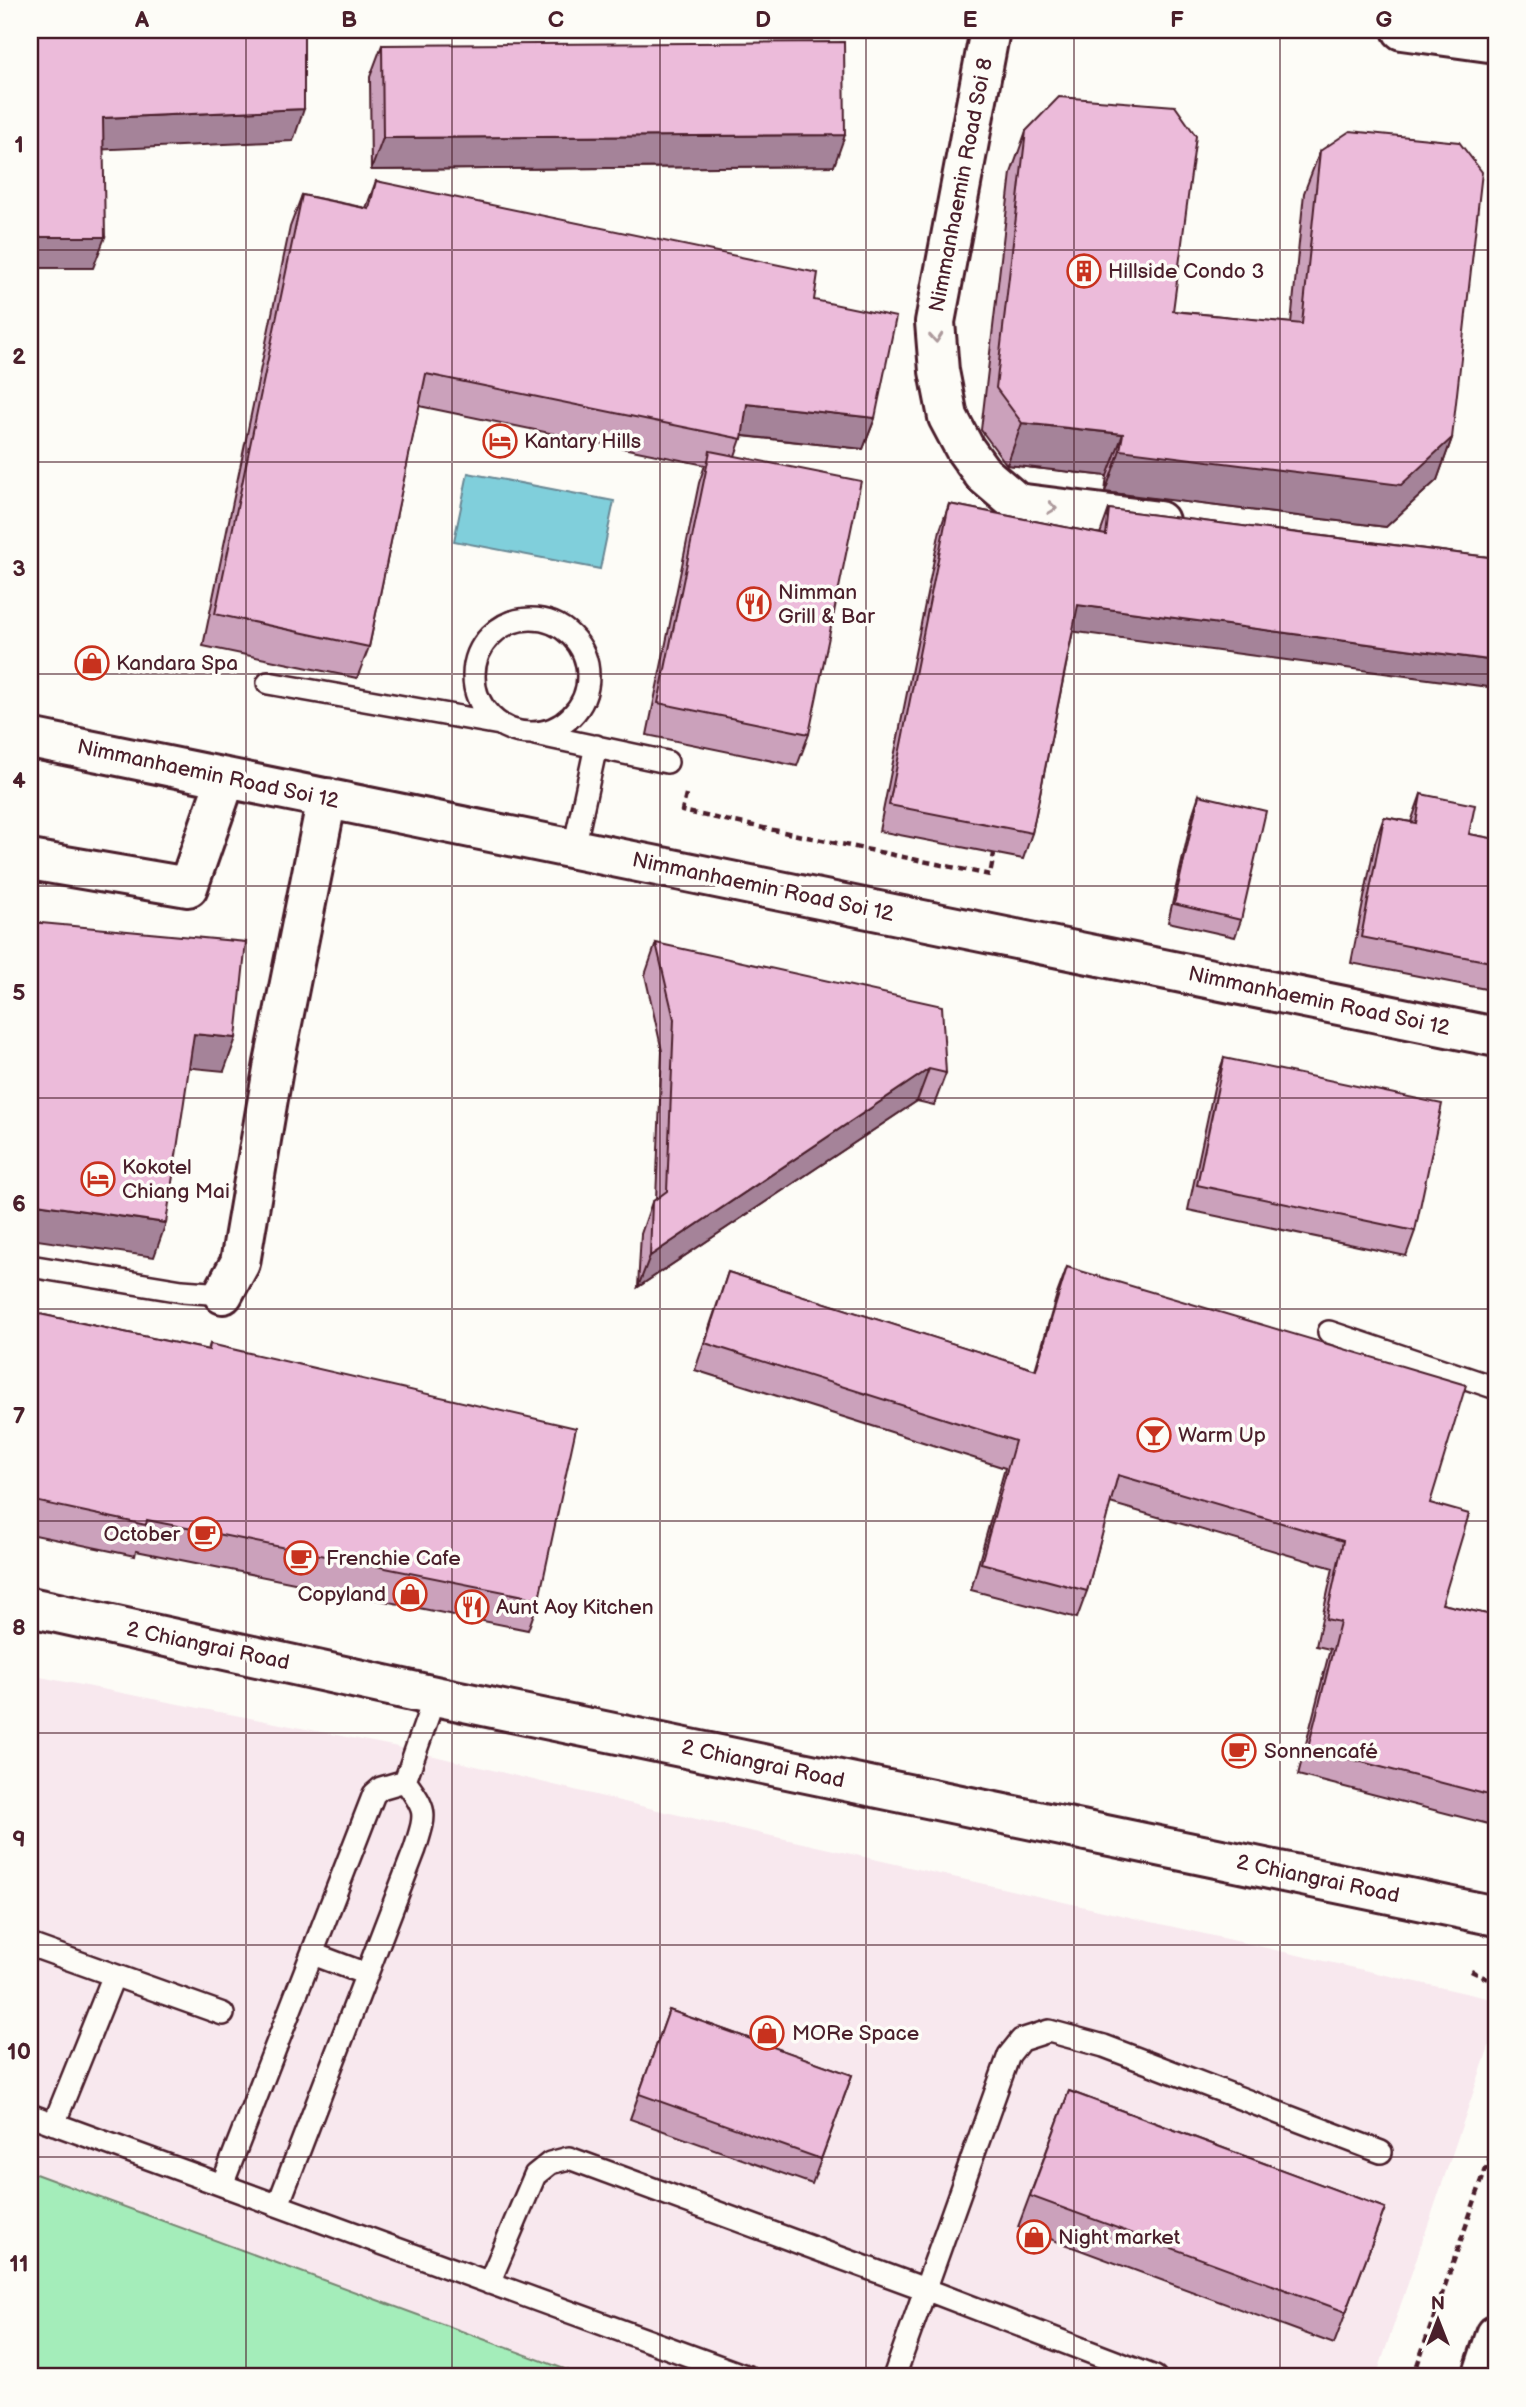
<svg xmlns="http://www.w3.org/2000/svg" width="1526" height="2407" font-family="'Balsamiq Sans',sans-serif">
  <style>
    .built { fill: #f8e8ee }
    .green { fill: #a4edba; stroke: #778672; stroke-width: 2 }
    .water { fill: #80cfdb; stroke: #6a8995; stroke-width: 2 }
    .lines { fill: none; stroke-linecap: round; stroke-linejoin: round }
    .service-casing { stroke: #4a1f2b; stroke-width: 26 }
    .minor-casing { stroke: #4a1f2b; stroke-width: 44 }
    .tertiary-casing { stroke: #4a1f2b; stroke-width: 44 }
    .secondary-casing { stroke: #4a1f2b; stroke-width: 44 }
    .path { stroke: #4a1f2b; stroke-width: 4.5; stroke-dasharray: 7 5; stroke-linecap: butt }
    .service { stroke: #fdfcf7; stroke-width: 21 }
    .minor { stroke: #fdfcf7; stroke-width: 38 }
    .tertiary { stroke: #fdfcf7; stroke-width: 38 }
    .secondary { stroke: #fdfcf7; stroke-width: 38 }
    .wall { fill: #cba1bb; stroke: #4a1f2b; stroke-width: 2 }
    .shaded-wall { fill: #a58399; stroke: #4a1f2b; stroke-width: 2 }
    .building { fill: #ecbbda; stroke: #4a1f2b; stroke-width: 2 }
    .oneway { stroke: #ac999b }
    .grid { fill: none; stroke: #4a1f2b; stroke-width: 2; stroke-opacity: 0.55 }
    .labels { text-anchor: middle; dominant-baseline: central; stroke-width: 7; stroke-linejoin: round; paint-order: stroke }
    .street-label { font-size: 21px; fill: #4a1f2b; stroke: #fdfcf7 }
    .poi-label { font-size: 21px; fill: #4a1f2b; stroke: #fdfcf7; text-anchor: start }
    .neatline { fill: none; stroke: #4a1f2b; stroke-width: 2.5 }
    .grid-label { font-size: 23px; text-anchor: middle; font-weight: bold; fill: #4a1f2b }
  </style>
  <rect width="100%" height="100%" fill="#fdfcf7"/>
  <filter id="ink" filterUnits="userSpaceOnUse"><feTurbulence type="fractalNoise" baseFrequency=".0143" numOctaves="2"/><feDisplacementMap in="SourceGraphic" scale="14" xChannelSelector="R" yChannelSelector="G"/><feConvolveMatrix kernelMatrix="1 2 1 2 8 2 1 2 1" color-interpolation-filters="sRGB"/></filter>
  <g filter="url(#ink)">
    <path class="built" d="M30,1675L393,1746L670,1813L1496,2000V2026L1376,2377H30Z"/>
    <path class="green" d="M30,2172L586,2377H30Z"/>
    <path class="water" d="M468,473L614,501L600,569L454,541Z"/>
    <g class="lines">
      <defs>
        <path id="service" d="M474 676a57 57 0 1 1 114 0a57 57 0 1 1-114 0Z
          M268,683L500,724
          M535,734L667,762
          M574,848L596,746
          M30,1266L182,1291L223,1294
          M1329,1332L1496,1388
          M30,1945L223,2014
          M313,1954L366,1974
          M30,2115L748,2377
          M54,2124L114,1975
          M222,2185L374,1794L381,1788L405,1781L435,1696
          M278,2205L415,1849C426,1813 428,1812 405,1781
          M489,2283L535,2175L550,2163L569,2158L925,2289L1155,2377
          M894,2377L1009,2055L1021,2040L1049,2031L1104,2046L1381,2152"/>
        <path id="minor" d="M990,30L935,322L939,371L948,417L965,449L983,474L1017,503L1159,521
          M1402,30L1496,43
          M30,738L1496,1037
          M30,860L188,887L226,778
          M223,1294L240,1263L274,1063L327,798"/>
        <path id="tertiary" d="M30,1607L435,1696L1496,1916"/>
        <path id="secondary" d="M1482,2377L1496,2335"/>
      </defs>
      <use href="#service" class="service-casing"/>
      <use href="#minor" class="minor-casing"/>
      <use href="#tertiary" class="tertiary-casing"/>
      <use href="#secondary" class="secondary-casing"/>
      <path class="path" d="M686,795L682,811L990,875L994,854
        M1471,1971L1496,1983
        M1413,2377L1496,2140"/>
      <use href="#service" class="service"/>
      <use href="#minor" class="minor"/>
      <use href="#tertiary" class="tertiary"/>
      <use href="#secondary" class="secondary"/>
    </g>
    <path class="wall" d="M382,45L834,166L371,170L370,77Z
      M1026,131L1173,311L1291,323L1304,193L1320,151L1452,438L1437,480L1386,527L1105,492L1107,476L1007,465L981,430L1011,173Z
      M376,181L814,300L875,418L863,449L742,436L735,456L809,734L797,766L647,735L699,483L705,465L419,406L369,647L357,678L203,646L290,227L302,195L366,208Z
      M949,504L1100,534L1109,509L1496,558L1073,631L1032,833L1023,859L879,831L940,530Z
      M1421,794L1469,834L1496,839V991L1351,963L1375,843L1384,817L1411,822Z
      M1199,795L1241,920L1235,937L1168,922L1193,813Z
      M656,943L946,1073L934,1105L917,1101L638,1287L641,1234L652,1202L656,1199L662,1051L645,975Z
      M1224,1058L1415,1231L1406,1256L1188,1210L1215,1083Z
      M1067,1267L1430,1503L1442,1604L1496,1616V1826L1298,1775L1330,1649L1316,1646L1333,1568L1110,1503L1087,1591L1077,1618L971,1590L1005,1468L695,1370L728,1272L1035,1370L1057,1294Z
      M30,1312L208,1350L210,1344L539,1599L528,1630L136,1551L135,1556L30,1534Z
      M1496,1318V1331L1493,1330Z
      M669,2010L852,2075L812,2184L630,2119Z
      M1069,2091L1385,2208L1334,2344L1018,2227Z"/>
    <path class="shaded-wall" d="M304,109L293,141L92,150L103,118Z
      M845,135L834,166L371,170L383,138Z
      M30,237H105L93,268H30Z
      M747,404L875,418L863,449L735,435Z
      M1022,423L1123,434L1107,476L1007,465Z
      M1452,438L1437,480L1386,527L1105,492L1120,450Z
      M1078,605L1496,661V688L1069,631Z
      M194,1034L236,1038L224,1071L182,1067Z
      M929,1069L917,1101L638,1287L650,1256Z
      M30,1203L166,1223L154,1257L30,1239Z"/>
    <path class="building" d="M30,30H304V109L103,118L105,237H30Z
      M844,42L845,135L383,138L382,45Z
      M1059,97L1175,106L1196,136L1173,311L1302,324L1320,151L1350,131L1459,142L1482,172L1452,438L1401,485L1120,450L1123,434L1022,423L996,388L1026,131Z
      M376,181L818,273L814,300L896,317L875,418L747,404L742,439L426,374L369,647L215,614L302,195L369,209Z
      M710,451L861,481L809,734L658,703Z
      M949,504L1106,535L1109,509L1496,558V661L1078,605L1032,833L889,805Z
      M1421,794L1475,805L1469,834L1496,839V963L1361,937L1384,817L1416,823Z
      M1199,795L1266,811L1241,920L1174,904Z
      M30,922L246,942L236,1038L194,1034L166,1223L30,1203Z
      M656,943L942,1006L946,1073L929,1069L650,1256L652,1202L667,1191L674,1019Z
      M1224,1058L1442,1104L1415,1231L1197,1185Z
      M1067,1267L1466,1385L1430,1503L1469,1514L1442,1604L1496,1616V1797L1308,1748L1340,1622L1326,1619L1343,1541L1118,1475L1087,1591L981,1563L1015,1441L705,1343L728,1272L1036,1370Z
      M30,1312L209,1350L210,1344L576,1428L539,1599L147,1520L146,1525L30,1500Z
      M669,2010L852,2075L821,2159L639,2094Z
      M1069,2091L1385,2208L1346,2312L1030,2196Z"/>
    <defs><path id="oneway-chevron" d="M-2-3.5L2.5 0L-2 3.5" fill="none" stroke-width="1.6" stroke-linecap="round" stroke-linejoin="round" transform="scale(1.75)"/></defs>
    <g class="oneway">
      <use href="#oneway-chevron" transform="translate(936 338) rotate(85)"/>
      <use href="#oneway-chevron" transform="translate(1052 508) rotate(7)"/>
    </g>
  </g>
  <path class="grid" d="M246,30V2377M452,30V2377M660,30V2377M866,30V2377M1074,30V2377M1280,30V2377M30,250H1496M30,462H1496M30,674H1496M30,886H1496M30,1098H1496M30,1309H1496M30,1521H1496M30,1733H1496M30,1945H1496M30,2157H1496"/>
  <defs>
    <symbol id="building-ring" viewBox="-11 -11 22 22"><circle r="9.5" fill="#fdfcf7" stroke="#c8321e" stroke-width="1.5"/><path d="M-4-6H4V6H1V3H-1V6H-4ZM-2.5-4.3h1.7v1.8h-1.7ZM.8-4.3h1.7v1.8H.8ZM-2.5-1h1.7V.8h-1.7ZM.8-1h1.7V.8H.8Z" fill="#c8321e"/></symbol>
    <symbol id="hotel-ring" viewBox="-11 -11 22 22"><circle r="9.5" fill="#fdfcf7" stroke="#c8321e" stroke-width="1.5"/><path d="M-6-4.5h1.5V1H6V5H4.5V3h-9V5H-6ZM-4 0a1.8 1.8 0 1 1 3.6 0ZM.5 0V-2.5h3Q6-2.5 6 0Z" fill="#c8321e"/></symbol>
    <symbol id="restaurant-ring" viewBox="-11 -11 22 22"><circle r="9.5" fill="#fdfcf7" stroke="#c8321e" stroke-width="1.5"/><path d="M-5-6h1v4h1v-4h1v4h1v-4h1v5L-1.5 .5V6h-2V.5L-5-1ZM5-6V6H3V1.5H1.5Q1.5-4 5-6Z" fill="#c8321e"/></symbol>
    <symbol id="shop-ring" viewBox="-11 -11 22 22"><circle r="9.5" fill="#fdfcf7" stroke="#c8321e" stroke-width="1.5"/><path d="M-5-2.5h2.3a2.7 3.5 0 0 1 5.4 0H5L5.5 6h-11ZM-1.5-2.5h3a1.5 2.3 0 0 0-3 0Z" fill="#c8321e"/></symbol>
    <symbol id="bar-ring" viewBox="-11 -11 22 22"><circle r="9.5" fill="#fdfcf7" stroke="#c8321e" stroke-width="1.5"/><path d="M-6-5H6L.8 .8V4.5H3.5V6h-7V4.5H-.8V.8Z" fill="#c8321e"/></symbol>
    <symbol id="cafe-ring" viewBox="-11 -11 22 22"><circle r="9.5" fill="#fdfcf7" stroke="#c8321e" stroke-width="1.5"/><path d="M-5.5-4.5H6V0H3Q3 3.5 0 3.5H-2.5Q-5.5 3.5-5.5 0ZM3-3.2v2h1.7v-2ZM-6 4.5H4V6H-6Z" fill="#c8321e"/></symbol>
  </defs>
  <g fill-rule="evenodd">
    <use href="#building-ring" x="1065" y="252" width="38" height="38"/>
    <use href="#hotel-ring" x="481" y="422" width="38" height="38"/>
    <use href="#restaurant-ring" x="735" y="585" width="38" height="38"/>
    <use href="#shop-ring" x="73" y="644" width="38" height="38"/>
    <use href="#hotel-ring" x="79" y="1160" width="38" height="38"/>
    <use href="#bar-ring" x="1135" y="1416" width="38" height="38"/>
    <use href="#cafe-ring" x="186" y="1515" width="38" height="38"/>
    <use href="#cafe-ring" x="282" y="1539" width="38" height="38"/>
    <use href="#shop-ring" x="391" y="1575" width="38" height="38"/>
    <use href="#restaurant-ring" x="453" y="1588" width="38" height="38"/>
    <use href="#cafe-ring" x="1220" y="1732" width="38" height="38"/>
    <use href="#shop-ring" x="748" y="2014" width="38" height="38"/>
    <use href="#shop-ring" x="1015" y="2218" width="38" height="38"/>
  </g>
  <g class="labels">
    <g class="street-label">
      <text transform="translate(961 185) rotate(-79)">Nimmanhaemin Road Soi 8</text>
      <text transform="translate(208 774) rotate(12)">Nimmanhaemin Road Soi 12</text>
      <text transform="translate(763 887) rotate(12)">Nimmanhaemin Road Soi 12</text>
      <text transform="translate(1319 1001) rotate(12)">Nimmanhaemin Road Soi 12</text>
      <text transform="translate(208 1646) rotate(12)">2 Chiangrai Road</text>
      <text transform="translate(763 1764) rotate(12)">2 Chiangrai Road</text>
      <text transform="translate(1318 1879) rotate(12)">2 Chiangrai Road</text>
    </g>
    <g class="poi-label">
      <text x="1108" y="271">Hillside Condo 3</text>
      <text x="524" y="441">Kantary Hills</text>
      <text x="778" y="592">Nimman<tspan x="778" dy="24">Grill &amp; Bar</tspan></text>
      <text x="116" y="663">Kandara Spa</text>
      <text x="122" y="1167">Kokotel<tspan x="122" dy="24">Chiang Mai</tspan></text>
      <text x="1178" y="1435">Warm Up</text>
      <text x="180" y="1534" text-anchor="end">October</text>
      <text x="326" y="1558">Frenchie Cafe</text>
      <text x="386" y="1594" text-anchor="end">Copyland</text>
      <text x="496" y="1607">Aunt Aoy Kitchen</text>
      <text x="1264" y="1751">Sonnencafé</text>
      <text x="792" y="2033">MORe Space</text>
      <text x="1058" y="2237">Night market</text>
    </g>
  </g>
  <rect width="1526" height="2407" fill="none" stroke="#fdfcf7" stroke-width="77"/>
  <g transform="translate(1438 2320)" stroke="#fdfcf7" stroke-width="5" paint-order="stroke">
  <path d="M0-5L12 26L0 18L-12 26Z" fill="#4a1f2b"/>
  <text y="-10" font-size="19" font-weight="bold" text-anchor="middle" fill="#4a1f2b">N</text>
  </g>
  <rect x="38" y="38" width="1450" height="2330" class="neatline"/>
  <g class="grid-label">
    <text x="142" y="27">A</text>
    <text x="349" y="27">B</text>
    <text x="556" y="27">C</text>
    <text x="763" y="27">D</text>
    <text x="970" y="27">E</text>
    <text x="1177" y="27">F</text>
    <text x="1384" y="27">G</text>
    <text x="19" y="152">1</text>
    <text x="19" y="364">2</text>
    <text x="19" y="576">3</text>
    <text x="19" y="788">4</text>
    <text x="19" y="1000">5</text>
    <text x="19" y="1211">6</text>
    <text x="19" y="1423">7</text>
    <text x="19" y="1635">8</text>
    <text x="19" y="1847">9</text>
    <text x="19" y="2059">10</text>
    <text x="19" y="2271">11</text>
  </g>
</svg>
